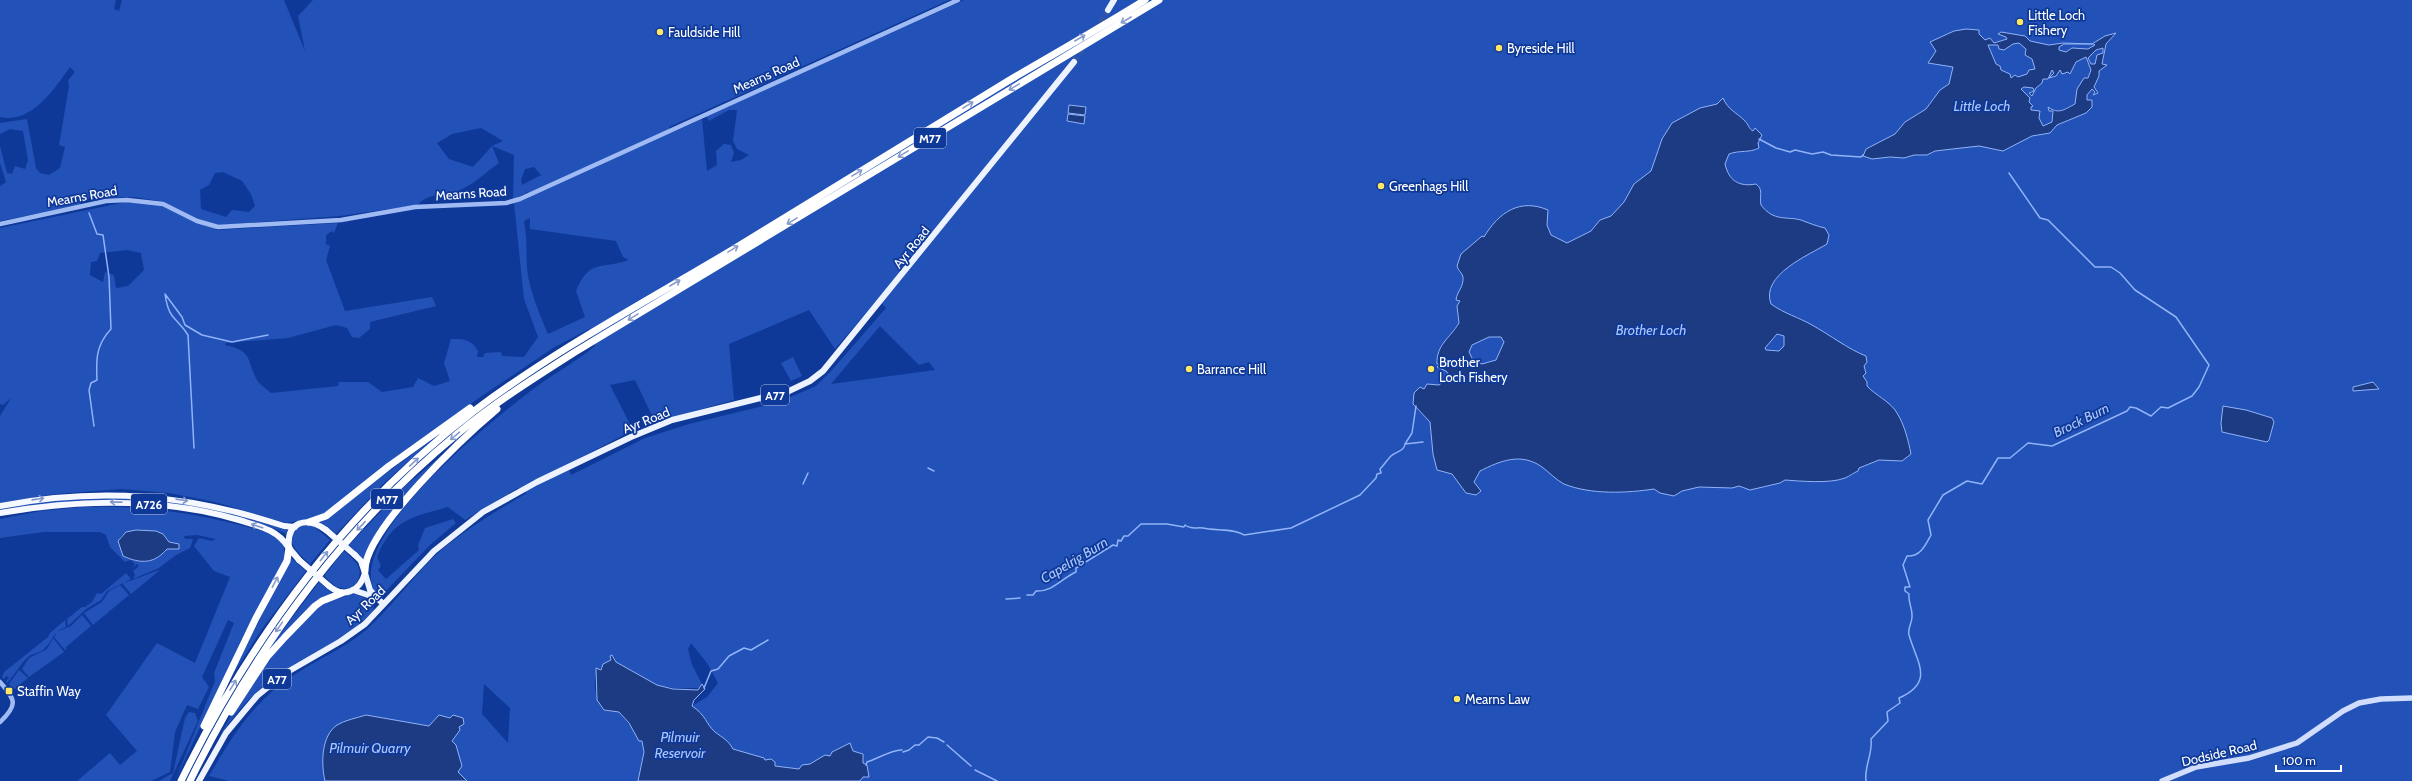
<svg xmlns="http://www.w3.org/2000/svg" width="2412" height="781" font-family="Cabin,sans-serif">
  <style>
    .green { fill: #2251b7; fill-rule: evenodd }
    .water { fill: #1d3b83; stroke: #91b3f8; fill-rule: evenodd }
    .lines { fill: none; stroke-linecap: round; stroke-linejoin: round }
    .stream { stroke: #91b3f8; stroke-width: 1.5 }
    .primary-tunnel { stroke: #3357a7; stroke-width: 6; stroke-dasharray: 6 3; stroke-linecap: butt }
    .tertiary { stroke: #a0bbf4; stroke-width: 4.5 }
    .secondary { stroke: #d0ddfd; stroke-width: 5.5 }
    .primary { stroke: #edf2ff; stroke-width: 6 }
    .trunk { stroke: #f6f8ff; stroke-width: 6 }
    .motorway { stroke: #fff; stroke-width: 7 }
    .trunk-bridge { stroke: #f6f8ff; stroke-width: 6 }
    .oneway { stroke: #879ccc }
    .oneway2 { stroke: #8298cc }
    .poi-dot { fill: #ffe763; stroke: #0f3998; stroke-width: 1.5 }
    .labels { text-anchor: middle; dominant-baseline: central; stroke-width: 3.5; stroke-linejoin: round; paint-order: stroke }
    .shield { fill: #0f3998; stroke: #b7c4e0; stroke-width: 1 }
    .shield-label { font-size: 12px; font-weight: bold; fill: #fff }
    .poi-label { font-size: 13px; fill: #fff; stroke: #0f3998; text-anchor: start }
    .street-label { font-size: 13px; fill: #fff; stroke: #0f3998 }
    .water-label { font-size: 14px; font-style: italic; fill: #acc6fb; stroke: #0f3998 }
  </style>
  <rect width="100%" height="100%" fill="#0f3998"/>
  <path class="green" d="M0,0H116L114,9L119,11L122,0H284L305,51L298,16L313,0H949L669,127L671,133L702,119L707,171L717,165L716,151L724,144L731,145L734,153L731,162L741,160L749,155L737,149L733,141L737,110H729L709,121L706,116L964,0H2412V781H705L692,706L707,697L718,683L707,663L691,643L688,649L692,665L702,684L699,688H674L657,685L616,662L614,656C609,662 600,666 597,673C592,684 596,704 605,711L615,710L619,712L642,741L644,749L638,781H467L458,772L452,740L460,730L459,727L450,718L439,715L429,726L366,715L336,726L325,781H229L209,776C233,735 253,702 294,675C317,659 344,649 366,630C393,606 413,576 439,552C466,529 496,511 527,493L518,488L465,520L448,507C413,517 392,519 377,557L381,566L378,570L386,579L419,550L418,545L425,528L453,519L456,523L431,544L381,596L374,591C348,533 494,419 536,387C555,373 577,361 595,346L589,329L553,348L476,400L398,455L321,517L286,523L215,502L169,493L122,489L55,494L0,503V416L11,398L3,405L0,404V228L126,202L158,205L165,202L134,197L87,198L81,199L80,205L0,221V186L6,182L0,163V146L7,173L12,174L15,166L25,169L28,160L23,131L10,129L0,134V123L27,119L36,168L40,173L49,175L60,168L65,147L59,145L69,86L68,80L75,72L70,67C54,89 32,124 0,117ZM481,128L503,141L492,146L473,167L449,159L437,143L452,134ZM492,146L514,155L513,200L528,192L530,197L514,203L524,299L538,337L524,357L502,356L501,352L485,353L483,357H477L478,351C471,339 464,339 451,339L444,363L450,381L434,386L418,378L413,387L382,392L368,382H339L338,386L271,393C267,389 260,385 257,380C246,359 253,351 225,345L226,343L288,338L336,325L347,328L352,337L359,338L370,329V322L436,306L432,297L345,311L326,260L330,246L326,244V235L332,231L334,233L338,223L215,230L220,225L340,216L418,205C428,192 444,196 458,191C473,185 486,172 499,163ZM534,167L541,175L522,185L521,180L525,169ZM223,172L242,181L251,194L255,206L249,212L232,210L226,217L201,209L200,190L209,185L215,173ZM530,218V229L616,241L623,257L629,260C600,270 590,258 576,291L585,317L548,334C540,316 528,286 527,267C526,251 527,236 524,221ZM127,250L141,253L144,270L128,286L116,288L114,275L105,272L103,282L90,275L91,262L97,261L100,253ZM878,299L886,308L832,370L816,386L779,402L689,424L645,438L571,475L567,465L633,430L610,385L635,380L655,422L734,400L729,344L809,310L835,349ZM880,326L919,365L929,362L935,370L831,384ZM484,684L510,708L508,743L482,714Z
    M793,357L802,376L791,381L781,363Z
    M441,433L383,484L336,534L320,522Z
    M451,448C416,481 385,516 364,559L349,545L406,485Z
    M118,497L187,503L244,517L287,530L286,534C266,524 244,518 223,513C148,495 75,498 0,511V508L53,500Z
    M83,507C146,505 204,514 265,532C279,538 288,545 284,561L242,638L175,781L215,681L214,673L234,623L228,620L202,677L209,687L198,709L187,705L175,732L170,772L151,781H77L110,753L120,765L137,751L106,715L157,643L195,663L230,577L214,571L194,546L199,538L212,541L216,539L197,535L184,536L185,539H193L190,548L176,555L159,568L133,579L135,575L133,571L139,566L137,564L131,569L135,564L131,560L125,562L110,547L106,535L100,532H44L0,538V519L41,511ZM136,530L163,534L169,542L179,544V549H167C155,563 140,563 123,556L120,537L126,532Z
    M306,525H312L330,540L310,564C297,553 277,533 306,525Z
    M344,551C356,562 365,568 356,584L348,589L336,587L324,576Z
    M291,558L306,571L262,629L227,684Z
    M160,570L131,594L122,583C136,580 146,574 160,570Z
    M126,573L131,579L107,591L101,600L86,609L68,626L67,619L82,607H85L92,602L97,593L101,594Z
    M319,582L333,594L323,598L268,650Z
    M120,585L129,595L93,625L84,613L102,602L109,591Z
    M355,594L372,601L374,605L373,612C340,646 295,661 259,690C243,704 229,722 218,739C240,698 283,633 321,606C331,599 343,597 355,594Z
    M82,615L91,626L66,647V651L54,637L57,632L71,626Z
    M65,620L66,627C51,633 54,639 45,648C41,653 32,653 28,657C21,663 14,676 7,683L6,681L9,678L7,676L3,679L2,677L4,672L48,637L50,633Z
    M53,638L64,652L29,677L22,669L29,658L47,649Z
    M19,670L28,678L13,690L9,684Z
    M189,712L195,713L198,721L170,781H159L173,773L185,718Z"/>
  <path class="water" d="M1966,29L1979,30V34L1985,40L1990,38L1994,43L2007,39L2006,37L1998,34L2001,32L2025,36L2030,41L2049,45L2063,43L2092,44L2105,36L2116,33L2106,44L2102,64L2107,65L2099,71V76L2094,87L2098,93L2093,95L2095,92L2092,89L2087,95V100H2092V107L2086,113L2057,125L2050,133L2032,136L2003,151L1979,146L1935,151L1927,155H1914L1904,158L1890,157L1872,159L1863,156L1866,149L1895,134L1905,122L1926,109L1940,90L1949,84L1953,67L1928,63L1936,51L1930,42L1954,31ZM2019,43L2026,49L2025,55L2032,59L2035,69L2029,70L2027,74L2018,77L2015,75L2011,78L2010,74L2001,70L2000,66L1996,64L1988,45H1998L1999,49L2004,50L2013,44ZM2064,44H2094L2095,45L2088,49L2072,48L2066,52L2059,50V47ZM2103,48V53L2097,55L2095,64H2091L2088,58L2096,50ZM2086,57L2091,70L2088,78H2084L2077,89L2075,104C2065,109 2059,115 2048,107L2049,111H2053L2052,122L2043,126L2039,118L2040,111L2031,110V107L2033,106L2029,102L2030,98L2021,89L2024,87L2033,88L2034,91L2029,93L2032,96L2036,88L2042,83L2043,79H2048L2052,70L2054,73L2049,78L2056,76L2060,70L2062,74L2068,72L2070,74L2076,62Z
    M1723,98C1728,110 1736,112 1745,121C1749,125 1748,128 1753,131L1755,128L1762,135L1758,143L1759,148C1750,153 1739,150 1729,154L1725,164C1729,181 1739,187 1756,184C1764,190 1759,196 1761,205C1774,222 1786,216 1801,220C1809,223 1816,226 1825,228L1829,235L1827,244C1809,255 1760,275 1771,304C1785,314 1798,317 1812,325C1830,335 1848,349 1866,356L1867,362L1864,366L1866,373L1863,376L1867,382V386C1875,395 1891,402 1897,413C1905,426 1908,440 1911,454L1902,461L1879,460L1859,468L1858,471C1853,473 1850,476 1845,478C1830,484 1799,481 1785,480L1780,483L1750,490L1739,486L1732,488L1699,487L1682,491L1674,496L1660,493L1654,489C1628,493 1591,495 1564,484C1556,480 1549,472 1542,467C1521,452 1500,461 1480,471L1474,482L1481,491L1476,495L1466,493L1452,474L1437,470L1433,454L1430,422L1413,404L1414,393L1420,387L1424,389L1427,384L1439,385L1450,376L1446,371L1437,367L1440,364H1437C1436,345 1450,338 1459,323L1457,306L1460,301L1456,300C1457,291 1464,287 1463,277C1462,272 1458,271 1457,266L1461,254L1482,236L1484,237C1499,212 1520,198 1548,210L1547,225L1551,235L1567,243L1591,231L1600,220L1611,216L1624,202L1634,184L1651,171L1662,139L1672,123L1700,108L1717,104ZM1777,334L1784,336V346L1779,351L1766,350L1765,348ZM1489,337H1501L1504,342L1496,360L1482,364L1473,360L1469,352L1472,345Z
    M1069,105L1086,107L1085,115L1068,113Z
    M1068,114L1085,116L1084,124L1067,121Z
    M2373,382L2379,389L2353,391V387Z
    M2223,406L2246,410L2272,418L2274,422L2269,440L2267,442L2222,432L2221,423Z
    M136,530L156,531L163,534L169,542L179,544V549H167C154,564 141,564 123,556L118,541L126,532Z
    M612,655L616,662L657,685L673,689L698,690L702,684L705,689L694,700L692,706C707,716 705,723 715,732C723,738 728,740 733,749L764,758L765,760L771,759L775,762V766L799,769L802,765L810,764L825,755L830,756L832,752L850,743L853,751L863,754V763L867,765L869,777H863L860,781H638L644,752L642,741H639L629,723L619,712L604,710L597,700L596,668L601,670L603,664L611,660L610,656Z
    M366,715L429,726L439,715L450,718L453,715L463,718L464,724L459,727L460,730L452,741L456,745L462,766L458,772L467,781H325C321,764 321,736 337,725C345,720 357,718 366,715Z"/>
  <g class="lines">
    <path class="stream" d="M1759,139L1776,148L1790,152L1795,150L1812,154L1823,152L1831,155L1861,157L1863,155
      M89,213L97,234L103,235L109,277L111,329C96,345 96,359 97,380L91,383L89,390L94,426
      M1405,444L1412,433L1416,406
      M194,448L188,335C176,316 169,321 165,294L182,317L185,325L202,335L232,342L268,335
      M928,468L934,471
      M803,484L808,473
      M1027,595H1033L1036,591C1053,592 1062,578 1076,572V568L1113,545L1117,546L1118,540L1121,541L1124,536H1128L1141,524H1167L1184,527L1185,525C1191,530 1197,527 1203,528C1215,531 1234,528 1244,535L1291,528L1360,495L1376,478L1377,474L1381,473L1380,469C1384,465 1387,460 1391,456C1396,451 1404,452 1405,444L1423,442
      M1006,599L1020,598
      M704,688L711,671L718,669L729,656L744,648L751,650L768,640
      M947,745L971,766
      M903,752L909,750L915,745H919L928,737L937,738L944,742
      M866,765L867,762C877,759 893,749 902,750
      M975,770L997,781
      M1866,781C1864,766 1873,754 1871,739L1888,721L1887,712L1900,703L1899,698C1935,682 1917,663 1909,635C1907,629 1913,621 1912,615C1912,607 1908,602 1909,594L1905,591V587H1910L1903,565L1907,556C1920,557 1925,546 1931,535L1928,520L1943,495L1967,481L1982,484L1998,458H2010L2028,443L2052,446L2127,411L2130,407L2136,408L2151,416L2161,407L2168,408L2192,396L2199,387L2209,365L2176,317L2135,290L2120,273L2111,267H2095L2048,220L2040,218L2009,173"/>
    <path class="primary-tunnel" d="M1095,30L1108,10
      M1074,62L1085,45"/>
    <path class="tertiary" d="M0,224L106,201L127,200L163,204L197,221L218,227L341,220L415,207L506,203L520,199L958,0
      M0,682C16,700 18,705 0,722"/>
    <path class="secondary" d="M2162,781L2196,767L2249,758L2297,743L2343,711L2359,703L2381,699L2412,698"/>
    <path class="primary" d="M1108,10L1114,0
      M365,573L370,590L383,604
      M353,590L374,597
      M199,781L226,733L257,696L284,674L341,641L365,624L434,551L483,512L537,482L631,437L672,420L789,391L810,381L823,371L1074,62"/>
    <path class="trunk" d="M0,506C100,487 188,494 284,526L295,527
      M0,513C80,499 161,497 239,520C258,526 277,529 288,547
      M299,560L289,548C286,521 307,516 326,530
      M329,586C344,599 360,591 365,573L361,561L355,555"/>
    <path class="motorway" d="M309,522L326,516L389,466L470,408
      M365,571C364,530 466,435 497,409
      M231,712L267,657L285,637L315,606L322,601L342,593
      M204,726L256,618L287,561L289,548
      M181,781C251,638 347,508 474,411C555,350 645,302 732,250C824,194 916,137 1008,81C1054,54 1100,28 1145,0
      M190,781C255,648 341,530 456,435C493,404 534,378 575,352L1159,0"/>
    <path class="trunk-bridge" d="M326,530L355,555
      M299,560L329,586"/>
  </g>
  <defs><path id="oneway-shaft" d="M-6 0H5M1.5-3L5.5 0L1.5 3" fill="none" stroke-width="1.6" stroke-linecap="round" stroke-linejoin="round"/></defs>
  <g class="oneway">
    <use href="#oneway-shaft" transform="translate(1126 20) rotate(150)"/>
    <use href="#oneway-shaft" transform="translate(1080 38) rotate(-30)"/>
    <use href="#oneway-shaft" transform="translate(1014 87) rotate(149)"/>
    <use href="#oneway-shaft" transform="translate(968 105) rotate(-31)"/>
    <use href="#oneway-shaft" transform="translate(903 154) rotate(149)"/>
    <use href="#oneway-shaft" transform="translate(857 173) rotate(-32)"/>
    <use href="#oneway-shaft" transform="translate(792 221) rotate(149)"/>
    <use href="#oneway-shaft" transform="translate(733 249) rotate(-31)"/>
    <use href="#oneway-shaft" transform="translate(675 283) rotate(-30)"/>
    <use href="#oneway-shaft" transform="translate(633 317) rotate(149)"/>
    <use href="#oneway-shaft" transform="translate(455 436) rotate(140)"/>
    <use href="#oneway-shaft" transform="translate(414 462) rotate(-43)"/>
    <use href="#oneway-shaft" transform="translate(361 526) rotate(133)"/>
    <use href="#oneway-shaft" transform="translate(324 556) rotate(-52)"/>
    <use href="#oneway-shaft" transform="translate(275 582) rotate(-62)"/>
    <use href="#oneway-shaft" transform="translate(279 627) rotate(125)"/>
    <use href="#oneway-shaft" transform="translate(233 685) rotate(-59)"/>
  </g>
  <g class="oneway2">
    <use href="#oneway-shaft" transform="translate(38 499) rotate(-8)"/>
    <use href="#oneway-shaft" transform="translate(182 500) rotate(8)"/>
    <use href="#oneway-shaft" transform="translate(116 502) rotate(-179)"/>
    <use href="#oneway-shaft" transform="translate(257 526) rotate(-162)"/>
  </g>
  <g class="poi-dot">
    <circle cx="2020" cy="22" r="4"/>
    <circle cx="660" cy="32" r="4"/>
    <circle cx="1499" cy="48" r="4"/>
    <circle cx="1381" cy="186" r="4"/>
    <circle cx="1189" cy="369" r="4"/>
    <circle cx="1431" cy="369" r="4"/>
    <rect x="5" y="687" width="8" height="8" rx="2"/>
    <circle cx="1457" cy="699" r="4"/>
  </g>
  <g class="labels">
    <g class="shield">
      <rect x="914" y="128" width="32" height="20" rx="3"/>
      <rect x="761" y="385" width="28" height="20" rx="3"/>
      <rect x="371" y="489" width="32" height="20" rx="3"/>
      <rect x="131" y="494" width="36" height="20" rx="3"/>
      <rect x="263" y="669" width="28" height="20" rx="3"/>
    </g>
    <g class="shield-label">
      <text x="930" y="138">M77</text>
      <text x="775" y="395">A77</text>
      <text x="387" y="499">M77</text>
      <text x="149" y="504">A726</text>
      <text x="277" y="679">A77</text>
    </g>
    <g class="poi-label">
      <text x="2028" y="15">Little Loch<tspan x="2028" dy="15">Fishery</tspan></text>
      <text x="668" y="32">Fauldside Hill</text>
      <text x="1507" y="48">Byreside Hill</text>
      <text x="1389" y="186">Greenhags Hill</text>
      <text x="1439" y="362">Brother<tspan x="1439" dy="15">Loch Fishery</tspan></text>
      <text x="1197" y="369">Barrance Hill</text>
      <text x="17" y="691">Staffin Way</text>
      <text x="1465" y="699">Mearns Law</text>
    </g>
    <g class="street-label">
      <text transform="translate(766 75) rotate(-24)">Mearns Road</text>
      <text transform="translate(471 193) rotate(-4)">Mearns Road</text>
      <text transform="translate(82 196) rotate(-10)">Mearns Road</text>
      <text transform="translate(911 247) rotate(-51)">Ayr Road</text>
      <text transform="translate(646 420) rotate(-22)">Ayr Road</text>
      <text transform="translate(365 605) rotate(-44)">Ayr Road</text>
      <text transform="translate(2219 753) rotate(-13)">Dodside Road</text>
    </g>
    <g class="water-label">
      <text x="1982" y="106">Little Loch</text>
      <text x="1651" y="330">Brother Loch</text>
      <text transform="translate(2081 420) rotate(-26)">Brock Burn</text>
      <text transform="translate(1074 560) rotate(-31)">Capelrig Burn</text>
      <text x="680" y="737">Pilmuir<tspan x="680" dy="16">Reservoir</tspan></text>
      <text x="370" y="748">Pilmuir Quarry</text>
    </g>
  </g>
  <path d="M2276 765v6h65v-6" fill="none" stroke="#ffffff" stroke-width="2"/>
  <text x="2282" y="765" font-size="12" fill="#ffffff" stroke="#0f3998" stroke-width="3" paint-order="stroke">100 m</text>
</svg>
